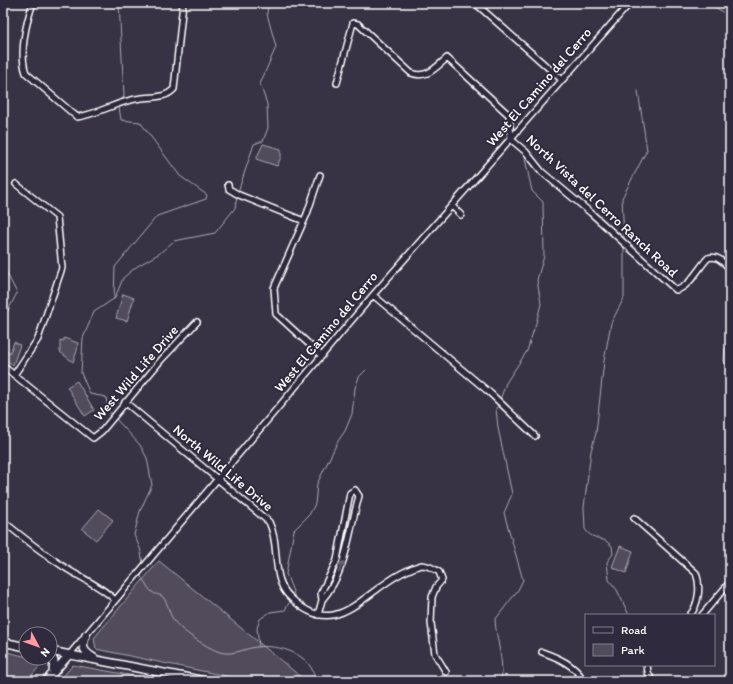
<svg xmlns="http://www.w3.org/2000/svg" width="733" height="684" font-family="Itim,sans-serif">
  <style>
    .green { fill: #514c5c; stroke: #a8a6ae }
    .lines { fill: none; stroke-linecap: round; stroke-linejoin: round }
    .stream { stroke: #adabb2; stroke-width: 1 }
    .minor-casing { stroke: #fff; stroke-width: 8 }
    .major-casing { stroke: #fff; stroke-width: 10 }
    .minor { stroke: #2f2a3d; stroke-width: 5 }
    .major { stroke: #2f2a3d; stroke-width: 7 }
    .oneway { stroke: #6d6a77 }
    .labels { text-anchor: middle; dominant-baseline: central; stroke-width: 4; stroke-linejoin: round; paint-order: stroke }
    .street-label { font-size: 14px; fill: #fff; stroke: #2f2a3d }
  </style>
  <rect width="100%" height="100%" fill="#373345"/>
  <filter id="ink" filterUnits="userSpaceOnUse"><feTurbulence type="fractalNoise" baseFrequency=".025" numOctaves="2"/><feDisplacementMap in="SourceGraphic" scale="8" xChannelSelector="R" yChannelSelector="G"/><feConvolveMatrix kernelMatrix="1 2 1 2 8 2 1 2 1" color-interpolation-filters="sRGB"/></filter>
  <g filter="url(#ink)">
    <path class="green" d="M263,144L281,149V157L277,166L256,159Z
      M123,294L134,298L127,321L116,318Z
      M64,338L78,343L77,351L73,362L60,352V340L64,341Z
      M14,342L20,345L13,365L3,358V347L10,353Z
      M77,381L94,410L85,416L67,387Z
      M99,509L113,520L96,540L82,529Z
      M620,546L633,551L626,573L612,567Z
      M159,561L306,681H250L96,649L94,638Z
      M3,651L44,661L27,681H3Z
      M73,665L163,681H59Z"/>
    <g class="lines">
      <path class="stream" d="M119,3L124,95L122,100
        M709,3L730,17
        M525,159L532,191L543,202L544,256L537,280L541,304L535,327
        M238,192L254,144L263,141L268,128L267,104L260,84L276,47L267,14L268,3
        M624,239L622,198L647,150L638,91
        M624,246V298L611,323L604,361L596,433L591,451L584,507L585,529L588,533L592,536L606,541L612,546L613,554L607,562L609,580L617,590L629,615
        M3,266L17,293L3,320
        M114,299L115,267L157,216L206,199L207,195L180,176L140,122L121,120L119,107
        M725,348L724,361L730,372
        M500,400L506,383L527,351L534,329
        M499,403L496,409L498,428L512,494L504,513L523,580L518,590L495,620C496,638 505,665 501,681
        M113,416L108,410L106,397L90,394L81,373L83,338L94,312L115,298L123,278L136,267L160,253L174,241L215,233L235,208L237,197
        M115,418L140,445L147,458L152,485L140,511L134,535L140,548L143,563
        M142,572L141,577C145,581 148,589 152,592C155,595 160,594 163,597C169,605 168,611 173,619C179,630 205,646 217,651C231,657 242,649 256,647C279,644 314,654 315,681
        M294,594L286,574L294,530L309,515L315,504L317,484L338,441L345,431L352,414L355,388L359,377L366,370
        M259,647L257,628L260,619L270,612L285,610L289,603
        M642,665L644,677L647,681"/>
      <defs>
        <path id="minor" d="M33,3C26,23 19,53 26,73L77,117C100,114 119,100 142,98C153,97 166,98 174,89L183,3
          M475,3L562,80
          M337,83L353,23L358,24L411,73C427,79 435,68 447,58L509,115L511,138L513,141L526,152L542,172L591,213L676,290C689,288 699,267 708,258C718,255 723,262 730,269
          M320,175L307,214L274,288L276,314L322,356
          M228,185L229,189L239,195L304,221
          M452,206L461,215
          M373,295L490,393L535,436
          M3,366L93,438L102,431L162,359L197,322
          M14,375L38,339L62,268L57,217L16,184
          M125,402L269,522C281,546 270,578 290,597C335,642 361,594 402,573C408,570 416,566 422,565C427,565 435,569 439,572L442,580L436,587L432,597L431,623L435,654L446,672
          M634,518L696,573C701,586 699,604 690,615
          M3,521C22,537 43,553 64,567C82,579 100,585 115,600
          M318,615L322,600L321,593L337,560L350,493L355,490L359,496C349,531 347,572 322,600
          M702,615L730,582
          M542,652C559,658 575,665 584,681
          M69,655L373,295L630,3
          M647,665L648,672L652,681"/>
        <path id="major" d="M86,635C81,647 83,651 94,658
          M3,642L26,647
          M50,651L205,681
          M50,654L54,661L53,672
          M46,681L69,655"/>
      </defs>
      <use href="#minor" class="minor-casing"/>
      <use href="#major" class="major-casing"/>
      <use href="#minor" class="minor"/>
      <use href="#major" class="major"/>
    </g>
    <defs><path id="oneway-shaft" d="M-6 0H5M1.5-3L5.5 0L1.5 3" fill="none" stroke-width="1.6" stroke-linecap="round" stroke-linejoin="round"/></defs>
    <use class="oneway" href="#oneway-shaft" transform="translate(341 567) rotate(-67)"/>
  </g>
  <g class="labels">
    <g class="street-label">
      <text transform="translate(539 87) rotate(-49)">West El Camino del Cerro</text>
      <text transform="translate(602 206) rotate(43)">North Vista del Cerro Ranch Road</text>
      <text transform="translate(326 332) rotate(-50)">West El Camino del Cerro</text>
      <text transform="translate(136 373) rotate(-49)">West Wild Life Drive</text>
      <text transform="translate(223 468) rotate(40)">North Wild Life Drive</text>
    </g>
  </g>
  <rect width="733" height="684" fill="none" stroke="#2f2a3d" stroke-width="16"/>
  <rect x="8" y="8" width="717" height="668" fill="none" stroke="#fff" stroke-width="1.5" filter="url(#ink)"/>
  <rect x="585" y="614" width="130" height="52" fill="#2f2a3d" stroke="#827f8b"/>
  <rect x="593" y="627" width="20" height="6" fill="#2f2a3d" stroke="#827f8b"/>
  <text x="621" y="634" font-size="12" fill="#ffffff">Road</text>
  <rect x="593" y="644" width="20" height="12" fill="#514c5c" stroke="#827f8b"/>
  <text x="621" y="654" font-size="12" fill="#ffffff">Park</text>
  <g transform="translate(38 646) rotate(131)"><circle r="19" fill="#2f2a3d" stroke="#827f8b"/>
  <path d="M0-3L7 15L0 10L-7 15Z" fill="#ff9aa2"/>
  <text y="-6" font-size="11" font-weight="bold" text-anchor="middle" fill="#ffffff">N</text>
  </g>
</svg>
